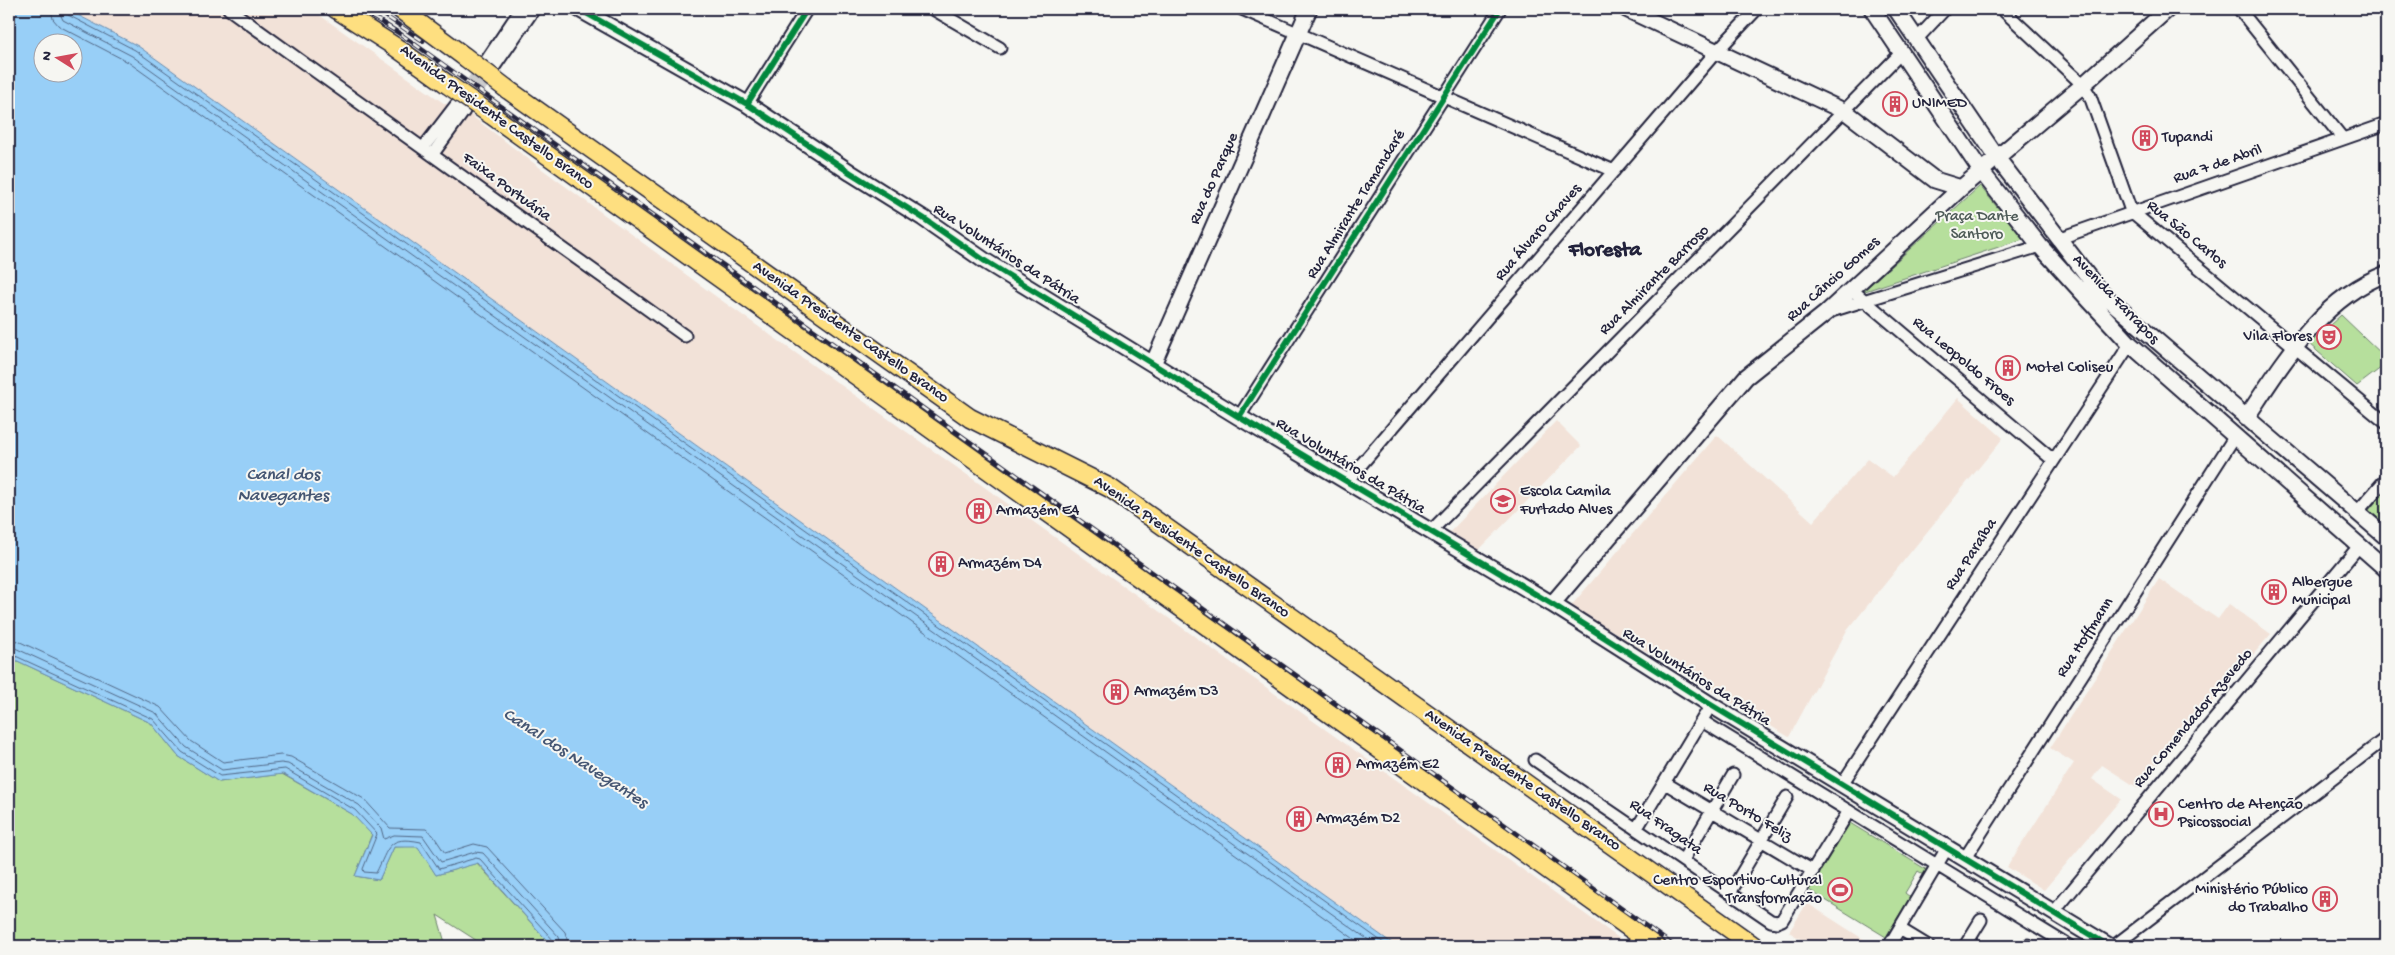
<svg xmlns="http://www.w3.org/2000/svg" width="2395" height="955" font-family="'Gochi Hand',sans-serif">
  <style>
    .built { fill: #f2e2d8 }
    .green { fill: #b6df9c; stroke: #6c806c }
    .water { fill: #98cff7; stroke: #698aac; fill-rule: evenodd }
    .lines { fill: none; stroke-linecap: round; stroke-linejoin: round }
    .shore { stroke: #516786; stroke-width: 1 }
    .street-tunnel { stroke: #cccccd; stroke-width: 11; stroke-dasharray: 11 5.5; stroke-linecap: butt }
    .street-casing { stroke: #22223b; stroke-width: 15 }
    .secondary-casing { stroke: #22223b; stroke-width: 19 }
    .primary-casing { stroke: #22223b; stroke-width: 21 }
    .street { stroke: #f6f6f2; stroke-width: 11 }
    .secondary { stroke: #f6f6f2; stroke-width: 15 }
    .primary { stroke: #fedf80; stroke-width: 18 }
    .rail-casing { stroke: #22223b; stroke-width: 4.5 }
    .rail { stroke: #f6f6f2; stroke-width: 2.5; stroke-dasharray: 8; stroke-linecap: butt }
    .primary-bridge-casing { stroke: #22223b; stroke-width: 21; stroke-linecap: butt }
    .primary-bridge { stroke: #fedf80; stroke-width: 18 }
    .cycleway-casing { stroke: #f6f6f2; stroke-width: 9 }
    .cycleway { stroke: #00873e; stroke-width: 6 }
    .labels { text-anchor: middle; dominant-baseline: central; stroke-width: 4; stroke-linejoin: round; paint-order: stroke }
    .poi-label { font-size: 16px; fill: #22223b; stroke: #f6f6f2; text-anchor: start }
    .street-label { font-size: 16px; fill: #22223b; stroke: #f6f6f2 }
    .park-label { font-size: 16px; fill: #4e5b58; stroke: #f6f6f2 }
    .water-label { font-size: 18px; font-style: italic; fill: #455673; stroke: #f6f6f2 }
    .district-label { font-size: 21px; font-weight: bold; fill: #22223b; stroke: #f6f6f2 }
  </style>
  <rect width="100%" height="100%" fill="#f6f6f2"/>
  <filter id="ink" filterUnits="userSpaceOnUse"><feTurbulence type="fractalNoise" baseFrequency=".02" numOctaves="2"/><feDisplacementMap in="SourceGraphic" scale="10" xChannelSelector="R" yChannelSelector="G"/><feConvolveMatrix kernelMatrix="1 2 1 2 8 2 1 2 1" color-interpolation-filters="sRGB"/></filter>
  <g filter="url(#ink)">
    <path class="built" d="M66,9H311L445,104H456L535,164L714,295L1630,946H1396L138,46Z
      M1958,398L2003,438L1846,632L1789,737L1571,606L1717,435L1813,522L1868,459L1893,477Z
      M1556,421L1581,446L1479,550L1450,532Z
      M2159,579L2218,619L2229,604L2271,634L2138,788L2102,765L2092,779L2121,799L2044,890L2007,867L2074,763L2050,748Z
      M1807,903L1874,946H1812L1789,932Z"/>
    <path class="green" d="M1980,186L2023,239L1862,292Z
      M2341,315L2386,358V364L2357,386L2309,344Z
      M2386,490V525L2369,510Z
      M9,657L151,723L178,756L219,782L282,774L352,814L372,834L355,876L379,880L394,847L418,846L436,875L477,863L552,946H485L437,915L446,946H9Z
      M1850,823L1927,870L1924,875L1918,871L1905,893L1910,897L1886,937L1809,890Z"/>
    <path class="water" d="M9,9H66L138,46L1396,946H552L478,863L436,875L418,847H394L379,880L355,876L372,835L352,814L283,774L219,782L178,756L151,723L9,657ZM42,42H72V72H42Z"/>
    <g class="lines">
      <path class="shore" d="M51,9L53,19L59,26L128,62L1364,946
        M58,9L63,20L132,56L1377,946
        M65,9L68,15L135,50L1388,946
        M9,639L18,641L160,707L191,741L223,762L281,755L291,757L364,799L390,828L426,829L433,835L445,853L474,844L487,847L565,932L569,946
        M9,647L15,648L156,713L186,747L222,770L281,763L288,764L359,805L381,828L384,839L394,835L423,836L441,862L475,852L483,853L559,937L561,946
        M9,653L153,719L182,752L220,776L285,769L355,810L377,834L363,869L364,872L376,873C389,848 387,835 421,842L439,869L476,858L480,859L554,941L555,946"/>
      <path class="street-tunnel" d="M460,100L484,64
        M468,106L492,70"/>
      <defs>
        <path id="street" d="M229,9L305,64
          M933,9L1000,48
          M1242,9L1614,171
          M2002,9L2083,85L2090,96L2131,211L2386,423
          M2239,9L2343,139
          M1916,40L1945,9
          M484,64L521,9
          M308,66L685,336
          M492,70L534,9
          M747,104L807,9
          M423,148L456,105
          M432,155L464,111
          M2060,238L2386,124
          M1851,289L2053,460
          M1828,312L2040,246
          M1239,417L1500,9
          M1347,481L1716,52L1757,9
          M2358,511L2386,479
          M1431,531L1901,53
          M1702,721L2069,946
          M1535,760L1771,921L1777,922L1782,920L1849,811
          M1665,783L1813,871
          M1842,784L2130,344
          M1637,828L1711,705
          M1965,858L2235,436
          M1683,860L1733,775
          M1730,893L1787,797
          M2053,913L2359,546
          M1900,929L1928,946
          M1889,946L1947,848
          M1965,946L1981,920
          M2027,946L2028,945
          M2114,946L2386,738"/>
        <path id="secondary" d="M579,9L747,104L851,173L923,218L985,261L1239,417L1552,604L1711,705L2109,946
          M1626,9L1846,112L1935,180L1961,188
          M1872,9L1981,171L2040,246L2090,301L2130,344L2386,569
          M1896,9L1998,159L2100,292L2386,537
          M1153,364L1309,9
          M2246,418C2283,363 2321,298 2386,274
          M1552,604L1746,377L1826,313L1961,188L2083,85L2168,9"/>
        <path id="primary" d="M336,9L394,46L447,84
          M400,9L465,57
          M507,89L970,418L1110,488L1754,946
          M490,114L1655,946"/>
      </defs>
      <use href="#street" class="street-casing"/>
      <use href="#secondary" class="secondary-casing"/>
      <use href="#primary" class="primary-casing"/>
      <use href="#street" class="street"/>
      <use href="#secondary" class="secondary"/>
      <use href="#primary" class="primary"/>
      <defs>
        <path id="rail" d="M360,9L402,35L1674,946
          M375,9L423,41"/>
      </defs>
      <use href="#rail" class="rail-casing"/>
      <use href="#rail" class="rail"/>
      <defs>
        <path id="primary-bridge" d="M465,57L507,89
          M447,84L490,114"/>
      </defs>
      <use href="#primary-bridge" class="primary-bridge-casing"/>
      <use href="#primary-bridge" class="primary-bridge"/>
      <defs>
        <path id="cycleway" d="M579,9L747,104L851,173L923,218L985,261L1239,417L1552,604L1711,705L2109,946
          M747,104L807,9
          M1239,417L1500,9"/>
      </defs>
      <use href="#cycleway" class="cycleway-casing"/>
      <use href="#cycleway" class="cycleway"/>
    </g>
  </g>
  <defs>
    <symbol id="building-ring" viewBox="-11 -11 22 22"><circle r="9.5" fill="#f6f6f2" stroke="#d1495b" stroke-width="1.5"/><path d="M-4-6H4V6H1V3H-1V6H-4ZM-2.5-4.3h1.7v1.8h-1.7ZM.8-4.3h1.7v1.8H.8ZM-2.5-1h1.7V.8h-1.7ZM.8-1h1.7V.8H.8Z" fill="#d1495b"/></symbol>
    <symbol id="theatre-ring" viewBox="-11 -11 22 22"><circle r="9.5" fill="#f6f6f2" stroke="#d1495b" stroke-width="1.5"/><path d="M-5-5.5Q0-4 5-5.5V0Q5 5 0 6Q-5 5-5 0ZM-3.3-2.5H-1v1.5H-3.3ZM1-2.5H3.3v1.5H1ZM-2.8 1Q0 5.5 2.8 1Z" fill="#d1495b"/></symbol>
    <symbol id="school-ring" viewBox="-11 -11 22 22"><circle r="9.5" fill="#f6f6f2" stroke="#d1495b" stroke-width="1.5"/><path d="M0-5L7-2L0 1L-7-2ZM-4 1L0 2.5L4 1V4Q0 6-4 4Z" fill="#d1495b"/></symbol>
    <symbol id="hospital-ring" viewBox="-11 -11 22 22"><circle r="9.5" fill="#f6f6f2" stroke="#d1495b" stroke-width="1.5"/><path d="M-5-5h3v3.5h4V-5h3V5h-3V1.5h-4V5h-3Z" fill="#d1495b"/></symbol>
    <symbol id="stadium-ring" viewBox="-11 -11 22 22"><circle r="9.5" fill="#f6f6f2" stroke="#d1495b" stroke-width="1.5"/><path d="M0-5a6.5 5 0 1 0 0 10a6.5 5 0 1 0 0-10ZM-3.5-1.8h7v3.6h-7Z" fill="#d1495b"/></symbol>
  </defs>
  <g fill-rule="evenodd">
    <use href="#building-ring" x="1881" y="90" width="28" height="28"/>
    <use href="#building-ring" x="2131" y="124" width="28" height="28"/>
    <use href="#theatre-ring" x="2315" y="323" width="28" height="28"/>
    <use href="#building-ring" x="1994" y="354" width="28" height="28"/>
    <use href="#school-ring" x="1489" y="487" width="28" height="28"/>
    <use href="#building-ring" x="965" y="497" width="28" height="28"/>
    <use href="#building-ring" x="927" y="550" width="28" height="28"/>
    <use href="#building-ring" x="2260" y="578" width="28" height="28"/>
    <use href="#building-ring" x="1102" y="678" width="28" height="28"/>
    <use href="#building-ring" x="1324" y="751" width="28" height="28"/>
    <use href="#hospital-ring" x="2147" y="800" width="28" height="28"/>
    <use href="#building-ring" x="1285" y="805" width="28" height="28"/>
    <use href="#stadium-ring" x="1826" y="876" width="28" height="28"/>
    <use href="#building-ring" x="2311" y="885" width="28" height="28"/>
  </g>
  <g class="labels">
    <g class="poi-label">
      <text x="1912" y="104">UNIMED</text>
      <text x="2162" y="138">Tupandi</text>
      <text x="2312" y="337" text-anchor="end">Vila Flores</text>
      <text x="2026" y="368">Motel Coliseu</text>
      <text x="1520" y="492">Escola Camila<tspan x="1520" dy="18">Furtado Alves</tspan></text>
      <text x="996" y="511">Armazém E4</text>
      <text x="958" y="564">Armazém D4</text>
      <text x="2292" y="583">Albergue<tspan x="2292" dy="18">Municipal</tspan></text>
      <text x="1134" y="692">Armazém D3</text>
      <text x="1356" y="765">Armazém E2</text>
      <text x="2178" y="805">Centro de Atenção<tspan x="2178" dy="18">Psicossocial</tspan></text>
      <text x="1316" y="819">Armazém D2</text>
      <text x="1822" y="881" text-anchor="end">Centro Esportivo-Cultural<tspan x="1822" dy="18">Transformação</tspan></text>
      <text x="2308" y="890" text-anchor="end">Ministério Público<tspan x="2308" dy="18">do Trabalho</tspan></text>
    </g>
    <g class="street-label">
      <text transform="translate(496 118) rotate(36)">Avenida Presidente Castello Branco</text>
      <text transform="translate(2218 165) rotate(-19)">Rua 7 de Abril</text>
      <text transform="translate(1215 179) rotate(-66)">Rua do Parque</text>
      <text transform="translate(506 188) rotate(36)">Faixa Portuária</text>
      <text transform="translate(1357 205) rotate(-58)">Rua Almirante Tamandaré</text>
      <text transform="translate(1539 233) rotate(-49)">Rua Álvaro Chaves</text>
      <text transform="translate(2186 235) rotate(39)">Rua São Carlos</text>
      <text transform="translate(1006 255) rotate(33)">Rua Voluntários da Pátria</text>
      <text transform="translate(1834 280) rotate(-42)">Rua Câncio Gomes</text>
      <text transform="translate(1655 281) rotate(-45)">Rua Almirante Barroso</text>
      <text transform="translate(2115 300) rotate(46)">Avenida Farrapos</text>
      <text transform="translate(850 333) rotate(35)">Avenida Presidente Castello Branco</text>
      <text transform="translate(1963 362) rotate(40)">Rua Leopoldo Froes</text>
      <text transform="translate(1350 467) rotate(31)">Rua Voluntários da Pátria</text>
      <text transform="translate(1191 548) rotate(35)">Avenida Presidente Castello Branco</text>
      <text transform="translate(1972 555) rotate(-57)">Rua Paraíba</text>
      <text transform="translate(2086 638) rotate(-57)">Rua Hoffmann</text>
      <text transform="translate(1696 678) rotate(32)">Rua Voluntários da Pátria</text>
      <text transform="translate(2194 719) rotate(-50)">Rua Comendador Azevedo</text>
      <text transform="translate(1522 781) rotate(35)">Avenida Presidente Castello Branco</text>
      <text transform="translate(1747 813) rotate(31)">Rua Porto Feliz</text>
      <text transform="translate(1665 828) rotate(35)">Rua Fragata</text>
    </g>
    <g class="park-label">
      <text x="1977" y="217">Praça Dante<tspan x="1977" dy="18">Santoro</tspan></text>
    </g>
    <g class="water-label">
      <text x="283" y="475">Canal dos<tspan x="283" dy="21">Navegantes</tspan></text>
      <text transform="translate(575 759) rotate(33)">Canal dos Navegantes</text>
    </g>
    <g class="district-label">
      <text x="1605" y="251">Floresta</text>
    </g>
  </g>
  <rect width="2395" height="955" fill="none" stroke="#f6f6f2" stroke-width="30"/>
  <rect x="15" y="15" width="2365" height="925" fill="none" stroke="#22223b" stroke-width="2" filter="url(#ink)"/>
  <g transform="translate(58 58) rotate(281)"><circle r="24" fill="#f6f6f2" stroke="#a1a1a9"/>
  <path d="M0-4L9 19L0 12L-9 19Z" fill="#d1495b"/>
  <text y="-8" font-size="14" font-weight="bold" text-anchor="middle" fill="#22223b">N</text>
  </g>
</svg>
